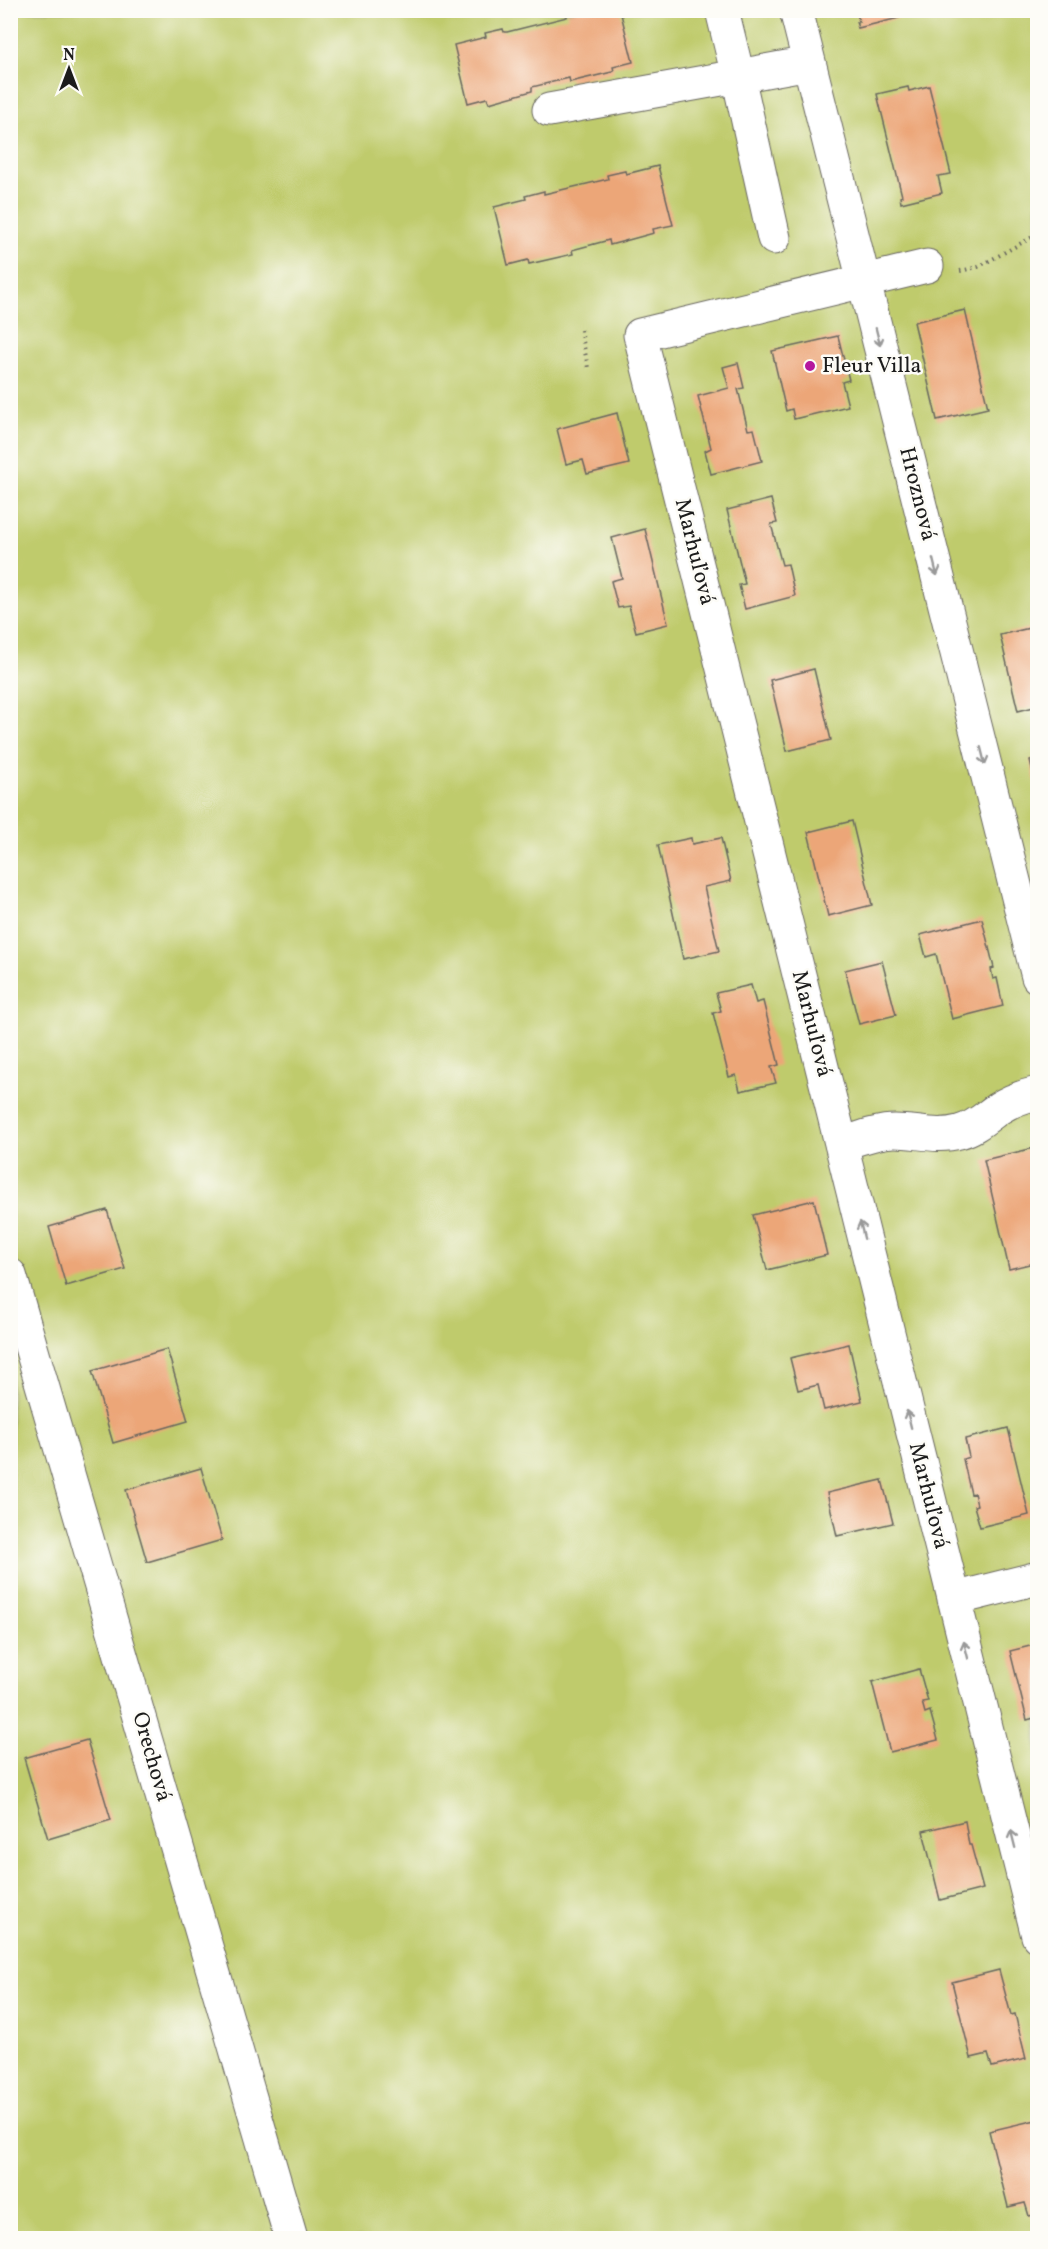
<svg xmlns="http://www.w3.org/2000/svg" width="1048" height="2249" font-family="Vollkorn,serif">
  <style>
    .green { fill: #bfcb6c; stroke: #6e7444; stroke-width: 1.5 }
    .building { fill: #eca678 }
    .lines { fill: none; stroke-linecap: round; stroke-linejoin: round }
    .minor-casing { stroke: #68665f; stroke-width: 35 }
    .path { stroke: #68665f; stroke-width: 4; stroke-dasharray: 1.5 4.5; stroke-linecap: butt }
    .minor { stroke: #fff; stroke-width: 33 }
    .oneway { stroke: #999 }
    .poi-dot { fill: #b5179e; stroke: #fdfcf7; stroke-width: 2 }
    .labels { text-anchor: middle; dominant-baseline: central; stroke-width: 5; stroke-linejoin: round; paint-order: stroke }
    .poi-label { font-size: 22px; fill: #1c1c1c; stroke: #fdfcf7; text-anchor: start }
    .street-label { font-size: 22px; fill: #1c1c1c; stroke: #fdfcf7 }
  </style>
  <rect width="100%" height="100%" fill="#fdfcf7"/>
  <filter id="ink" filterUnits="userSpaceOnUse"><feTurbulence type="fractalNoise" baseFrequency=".0167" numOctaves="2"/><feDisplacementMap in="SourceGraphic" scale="12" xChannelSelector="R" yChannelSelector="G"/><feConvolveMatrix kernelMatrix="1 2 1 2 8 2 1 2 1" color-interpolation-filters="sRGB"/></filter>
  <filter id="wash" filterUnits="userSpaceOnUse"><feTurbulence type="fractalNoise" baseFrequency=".008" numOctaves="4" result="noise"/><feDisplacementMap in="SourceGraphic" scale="24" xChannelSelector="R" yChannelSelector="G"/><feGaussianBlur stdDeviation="1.35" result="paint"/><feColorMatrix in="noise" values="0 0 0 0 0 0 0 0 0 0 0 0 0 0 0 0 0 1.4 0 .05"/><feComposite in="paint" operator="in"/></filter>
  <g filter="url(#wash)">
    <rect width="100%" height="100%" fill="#f4f0dc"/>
    <path class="green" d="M11,11H1037V2238H11Z"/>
    <g id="blocks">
      <path class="building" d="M578,10H620L633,62L613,67L614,71L612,72L570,82L569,78L532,87V91L489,103L487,98L468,103L454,45L486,37L485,33L503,29L504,32H507L567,17V13Z
        M856,10H897L899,18L858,28L856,22H859Z
        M929,86L951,174L938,176L942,193L901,203L900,197L902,196L877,94L908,87L909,91Z
        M658,166L673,225L653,229L654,233L610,245L609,240L572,250L573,254L529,264L528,260L508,265L494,207L526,199L525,196L544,191V194L608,179L607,175L625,171L626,174Z
        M965,310L988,408L937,420L914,322Z
        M838,336L849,380L842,382L848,406L794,419L792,409L786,411L772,351Z
        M738,363L744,388L738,389L748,430L754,429L762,461L711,474L705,451L711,448L698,396L729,388L723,367Z
        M617,413L629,464L587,474L583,460L566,464L557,429Z
        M771,499L777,523L771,524L782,565L788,564L795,596L745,609L739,585L745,584L727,510Z
        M645,529L668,624L636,632L629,606L618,608L611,581L622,578L612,538Z
        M1038,626V706L1018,711L1000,635Z
        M814,669L831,740L787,751L770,680Z
        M1038,758V789H1037L1030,760Z
        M852,821L872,905L828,916L808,832Z
        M691,838L692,844L721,838L731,881L704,887L719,951L683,959L658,845Z
        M982,919L994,968L991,969L993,979L997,978L1003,1006L952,1019L936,954L926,957L920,935Z
        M882,961L896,1015L859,1024L845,970Z
        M751,985L756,1003L763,1001L779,1065L771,1067L776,1083L740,1091L736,1075L729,1077L713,1013L721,1011L716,993Z
        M1038,1147V1262L1009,1269L984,1160Z
        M814,1200L827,1255L767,1270L753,1215Z
        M107,1210L125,1269L66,1286L49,1227Z
        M849,1344L862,1401L824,1410L818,1385L798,1390L790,1358Z
        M167,1349L188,1421L113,1443L92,1371Z
        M1008,1428L1029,1515L980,1527L974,1506L977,1505L974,1493L971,1494L963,1459L969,1457L965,1439Z
        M201,1468L222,1540L147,1562L126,1490Z
        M882,1480L893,1523L837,1536L827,1493Z
        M1038,1644V1717L1027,1720L1010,1651Z
        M919,1669L928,1701L922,1702L925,1713L930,1711L938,1740L890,1752L872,1682Z
        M87,1740L111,1820L48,1839L24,1758Z
        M965,1821L969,1845H971L983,1889L940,1900L923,1831Z
        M999,1970L1011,2015L1015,2014L1026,2059L992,2067L988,2054L971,2058L952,1982Z
        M1036,2120L1038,2214L1029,2216L1025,2203L1008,2207L989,2131Z"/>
    </g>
  </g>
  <g filter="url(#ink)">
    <use href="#blocks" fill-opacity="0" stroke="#68665f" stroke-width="1.5"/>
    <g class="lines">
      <defs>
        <path id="minor" d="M722,10L738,76L809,63
          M796,10L1038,977
          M549,110L738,76L774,238
          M927,266L640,335L1038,1936
          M841,1144C858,1139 877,1131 895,1131C917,1131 937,1138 959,1132C975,1128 986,1117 999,1108C1010,1101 1024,1096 1038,1093
          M10,1275L291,2238
          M954,1599L1038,1578"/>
      </defs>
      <use href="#minor" class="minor-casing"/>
      <path class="path" d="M960,271L978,267L1038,234
        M581,330L588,368"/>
      <use href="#minor" class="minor"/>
    </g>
    <defs><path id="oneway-shaft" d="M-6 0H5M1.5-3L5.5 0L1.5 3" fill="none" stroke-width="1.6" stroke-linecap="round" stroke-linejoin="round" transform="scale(1.5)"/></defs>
    <g class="oneway">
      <use href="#oneway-shaft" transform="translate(878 337) rotate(76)"/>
      <use href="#oneway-shaft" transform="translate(935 567) rotate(76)"/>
      <use href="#oneway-shaft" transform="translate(983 756) rotate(76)"/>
      <use href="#oneway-shaft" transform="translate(862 1230) rotate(-104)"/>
      <use href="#oneway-shaft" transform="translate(909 1419) rotate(-104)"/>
      <use href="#oneway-shaft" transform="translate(966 1650) rotate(-104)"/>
      <use href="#oneway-shaft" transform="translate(1013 1839) rotate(-104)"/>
    </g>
  </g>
  <circle class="poi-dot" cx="810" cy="366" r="6"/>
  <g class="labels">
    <g class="poi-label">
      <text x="822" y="366">Fleur Villa</text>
    </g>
    <g class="street-label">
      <text transform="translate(917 494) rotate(76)">Hroznová</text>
      <text transform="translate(694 552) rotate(76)">Marhuľová</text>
      <text transform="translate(811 1024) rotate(76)">Marhuľová</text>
      <text transform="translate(928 1496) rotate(76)">Marhuľová</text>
      <text transform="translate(151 1757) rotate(74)">Orechová</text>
    </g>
  </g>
  <rect width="1048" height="2249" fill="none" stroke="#fdfcf7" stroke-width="36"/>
  <g transform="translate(69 69)" stroke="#fdfcf7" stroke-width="4.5" paint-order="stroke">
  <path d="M0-4.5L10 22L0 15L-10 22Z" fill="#1c1c1c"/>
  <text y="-9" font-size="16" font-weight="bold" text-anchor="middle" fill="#1c1c1c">N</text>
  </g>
</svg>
